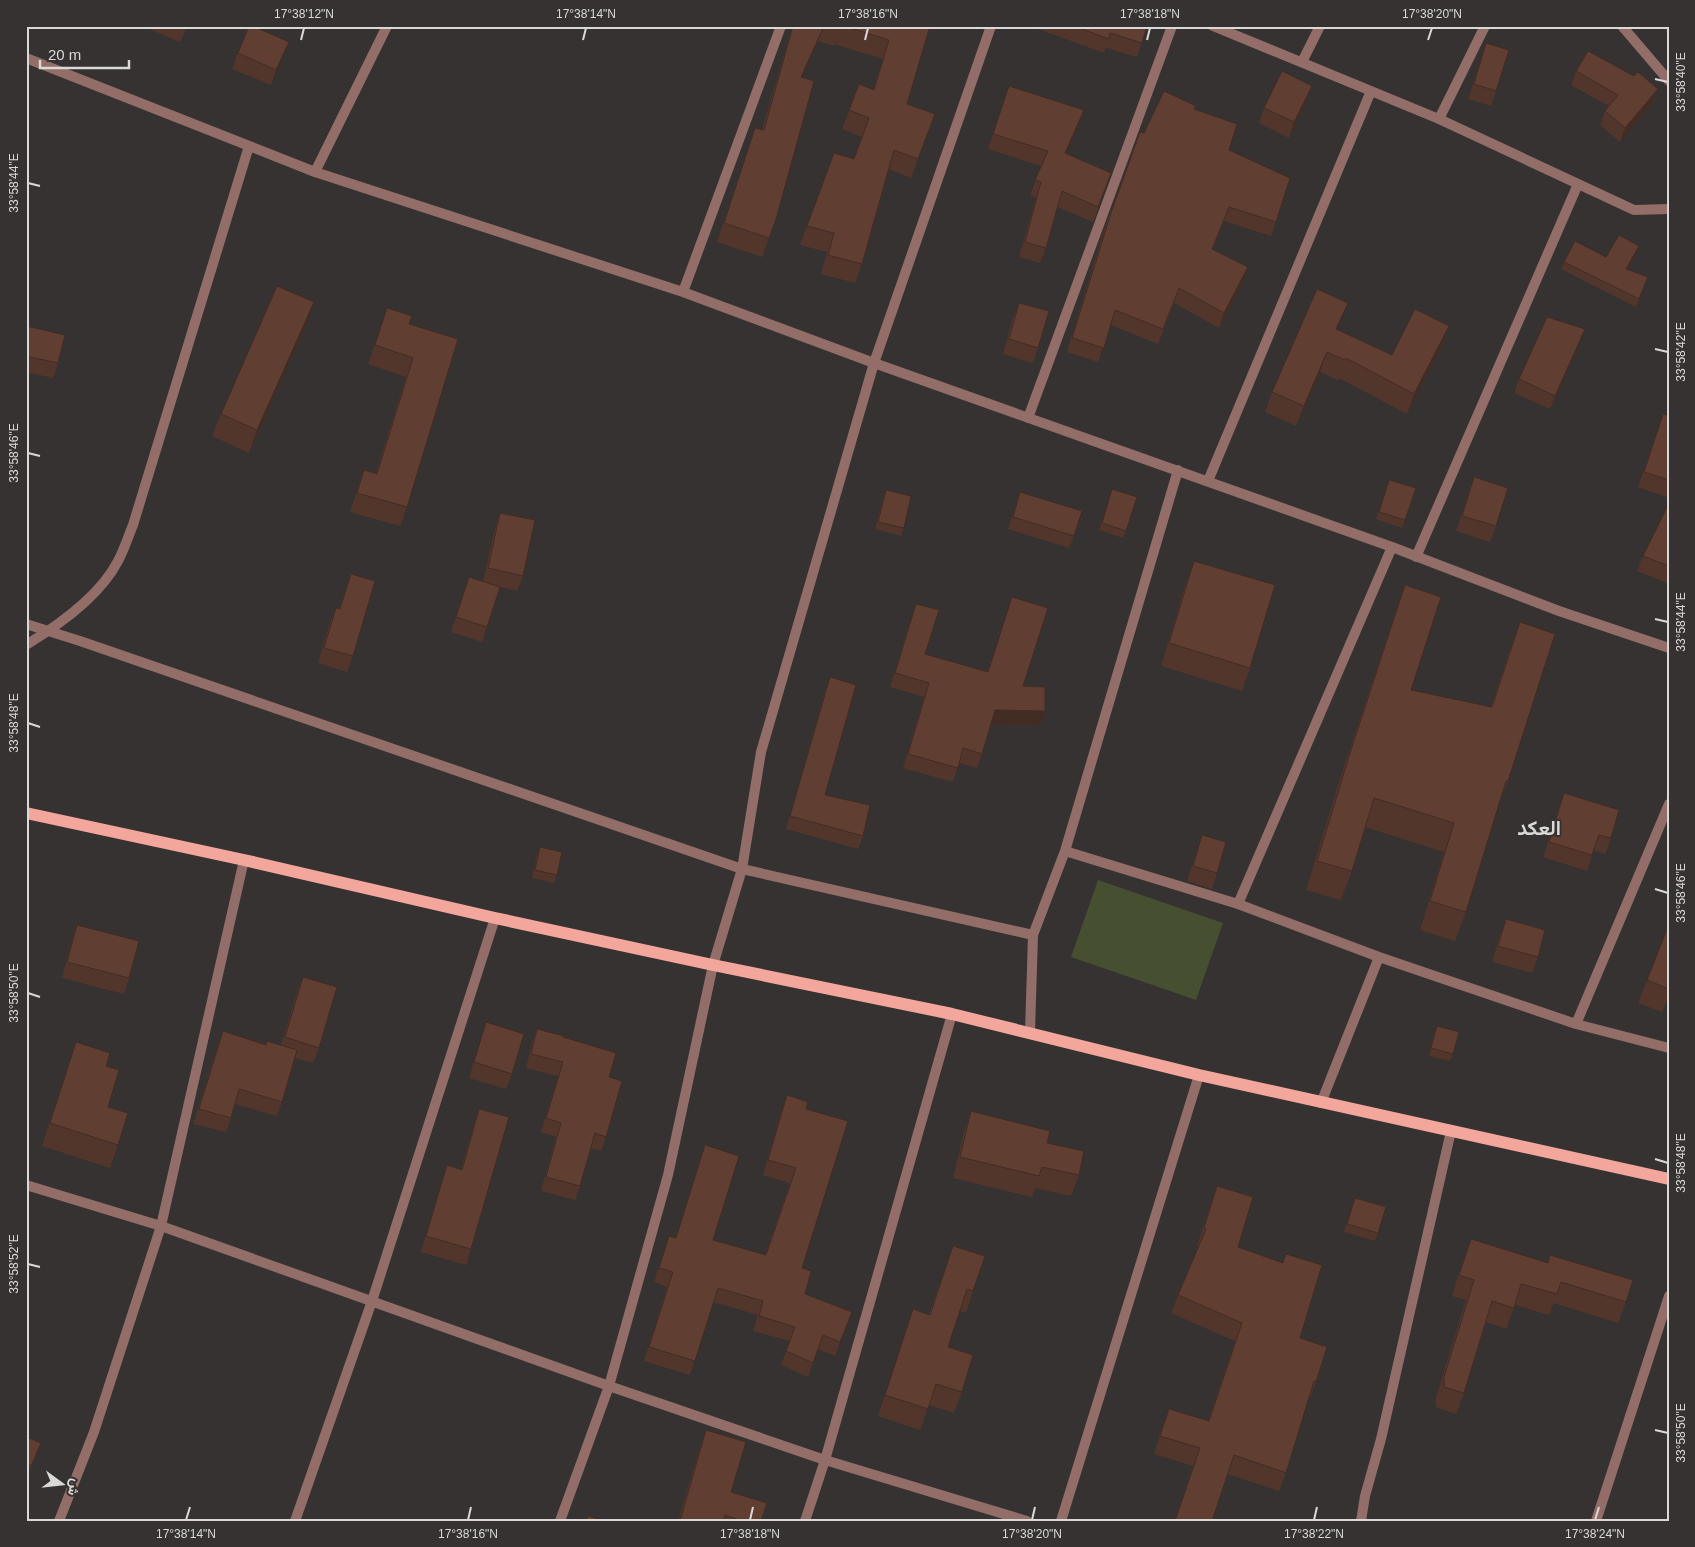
<svg xmlns="http://www.w3.org/2000/svg" width="1695" height="1547" font-family="Arial,Vazirmatn,sans-serif">
  <style>
    .green { fill: #464f2f }
    .lines { fill: none; stroke-linecap: round; stroke-linejoin: round }
    .minor { stroke: #936d68; stroke-width: 10 }
    .primary { stroke: #f3a69b; stroke-width: 12 }
    .wall { fill: #53362b }
    .shaded-wall { fill: #432c23 }
    .building { fill: #603f32; stroke: #432c23 }
    .ticks { fill: none; stroke: #dbd9d8; stroke-width: 2 }
    .labels { text-anchor: middle; dominant-baseline: central; stroke-width: 4; stroke-linejoin: round; paint-order: stroke }
    .district-label { font-size: 20px; font-weight: bold; fill: #dbd9d8; stroke: #353231 }
    .neatline { fill: none; stroke: #dbd9d8; stroke-width: 2 }
    .ticks-label { font-size: 12px; text-anchor: middle; fill: #dbd9d8 }
  </style>
  <rect width="100%" height="100%" fill="#353231"/>
  <path class="green" d="M1098,880L1223,923L1196,1000L1071,957Z"/>
  <g class="lines">
    <path class="minor" d="M1213,26L1439,119L1634,210L1669,209
      M1622,26L1669,81
      M26,58L315,172L683,292L874,363L1392,547L1559,611L1669,648
      M1302,62L1320,26
      M1439,119L1485,26
      M315,172L387,26
      M683,292L781,26
      M1028,418L1172,26
      M1208,481L1371,91
      M1416,557L1578,184
      M26,624L80,641L742,869L1033,935
      M26,645C59,625 100,596 118,561C124,550 128,537 133,525L249,146
      M1065,851L1238,904L1379,957L1576,1024L1669,1048
      M1238,904L1392,547
      M1576,1024L1669,804
      M1030,1032L1033,935L1065,851L1178,470
      M1321,1103L1379,957
      M26,1185L161,1226L609,1386L825,1460L1027,1521
      M59,1521L94,1432L161,1226L244,860
      M295,1521L372,1301L495,918
      M560,1521L609,1386L668,1175L713,965L742,869L761,752L874,363L991,26
      M805,1521L825,1460L952,1014
      M1061,1521L1199,1075
      M1361,1521L1365,1496L1381,1439L1451,1131
      M1596,1521L1669,1296"/>
    <path class="primary" d="M26,813L244,860L495,918L713,965L952,1014L1199,1075L1669,1179"/>
  </g>
  <path class="wall" d="M150,26H187L180,42L149,29Z
    M793,26L795,27V26H930L907,104L935,114L911,178L889,169L862,264L855,283L821,274L827,252L800,245L834,153L854,159L862,137L842,129L859,84L873,90L883,59L834,44V46L818,41L802,77L776,219L762,257L717,242L755,128L762,130L787,45Z
    M1030,26H1147L1137,57L1106,48L1104,53Z
    M1667,26H1669V32L1665,30Z
    M289,42L271,85L232,69L238,53Z
    M1486,43L1496,91L1491,106L1468,99Z
    M1576,71L1634,76L1658,89L1653,102L1620,142L1600,125L1605,111L1609,106L1571,85Z
    M1009,86L1084,110L1066,154L1111,173L1093,222L1057,207L1046,248L1040,263L1019,257L1036,198L1030,195L1041,166L988,149Z
    M1312,86L1306,101L1289,138L1259,123L1264,108Z
    M1195,109L1229,150L1276,222L1271,236L1224,221L1213,249L1243,282L1219,328L1174,303L1158,344L1111,325L1098,362L1067,352L1105,227L1140,132L1144,133Z
    M1639,246L1636,254L1627,270L1648,277L1636,307L1561,269L1564,262L1606,257Z
    M1019,303L1038,348L1033,363L1003,354L1013,318Z
    M1348,303L1337,330L1392,355L1449,326L1442,346L1407,414L1339,378L1338,380L1320,372L1296,426L1265,412L1272,392Z
    M387,308L409,324L458,339L407,507L400,526L350,512L364,470L376,473L406,377L368,364Z
    M306,325L249,453L212,436L221,414Z
    M26,326L58,363L53,378L26,372Z
    M1580,343L1550,409L1514,393L1519,379Z
    M1663,414L1669,416V498L1638,487Z
    M1474,477L1496,526L1490,542L1456,531Z
    M1389,480L1416,488L1402,528L1376,519Z
    M886,490L904,528L901,536L875,529L883,498Z
    M1020,492L1074,536L1069,548L1008,529Z
    M1110,497L1126,531L1123,538L1099,530Z
    M1669,503V584L1637,571L1643,556Z
    M500,513L523,576L517,591L500,587L482,642L451,632L469,577L483,582L495,528Z
    M1194,561L1250,668L1242,691L1161,666L1186,583Z
    M351,574L353,656L347,672L318,663L330,623L336,608L339,609Z
    M1405,585L1411,690L1491,707L1509,652L1520,622L1508,781L1498,806L1466,912L1455,941L1420,930L1444,852L1365,827L1352,871L1341,900L1306,890L1340,779L1395,614Z
    M1012,597L1023,686L1040,725L991,724L982,754L977,768L959,763L953,782L903,768L924,697L890,687L911,618L916,604L925,654L988,672Z
    M830,677L825,795L863,836L858,849L786,829L825,691Z
    M1564,793L1611,838L1605,854L1594,850L1587,871L1543,857Z
    M1202,835L1217,873L1212,889L1187,881L1197,850Z
    M540,847L557,875L554,883L532,878L537,855Z
    M1506,919L1538,957L1532,973L1492,962L1500,935Z
    M1669,924V996L1662,1012L1638,1003Z
    M77,925L129,978L124,994L62,978L72,940Z
    M303,977L319,1048L313,1063L295,1058L282,1102L277,1116L235,1104L231,1118L226,1132L193,1124L218,1045L223,1031L265,1044L281,1045L297,992Z
    M486,1022L512,1074L506,1089L469,1078Z
    M1437,1026L1453,1054L1450,1061L1429,1056L1434,1034Z
    M537,1029L563,1037L609,1077L606,1137L601,1151L591,1148L580,1186L575,1200L541,1191L556,1137L541,1132L558,1076L526,1068L532,1043Z
    M76,1042L106,1066L108,1107L118,1145L110,1168L42,1146L68,1065Z
    M787,1095L806,1109L802,1268L805,1294L852,1312L835,1356L818,1349L808,1377L781,1365L790,1341L753,1331L758,1315L713,1302L690,1375L644,1361L667,1287L654,1282L669,1236L676,1238L700,1160L705,1145L713,1240L765,1255L790,1183L763,1175L782,1109Z
    M479,1109L471,1249L466,1265L421,1252L442,1180L447,1165L461,1169L474,1124Z
    M971,1111L1047,1143L1079,1175L1071,1196L1035,1188L1032,1197L953,1178L964,1132Z
    M1217,1186L1238,1247L1283,1263L1286,1254L1300,1338L1316,1382L1309,1400H1308L1286,1473L1279,1491L1228,1474L1212,1521H1175L1193,1466L1154,1454L1162,1428L1169,1409L1208,1421L1235,1341L1171,1313L1178,1295L1199,1246H1197Z
    M1355,1198L1378,1233L1375,1241L1344,1232Z
    M1471,1239L1626,1302L1618,1323L1554,1303L1549,1315L1515,1305L1506,1329L1486,1322L1464,1393L1456,1414L1436,1407V1397L1466,1300L1452,1296L1463,1260Z
    M953,1246L973,1291L966,1313L960,1311L948,1347L962,1392L954,1413L929,1405L920,1430L878,1416L913,1309L929,1314Z
    M706,1430L731,1492L761,1521H678L699,1451Z
    M26,1437L38,1451L28,1474L26,1473Z"/>
  <path class="shaded-wall" d="M824,26L818,41L794,96L801,77Z
    M289,42L283,57L271,85L276,70Z
    M1312,86L1306,101L1289,138L1294,122Z
    M1658,89L1653,102L1620,142L1625,128Z
    M1084,110L1078,125L1060,169L1065,153Z
    M1639,246L1636,254L1623,277L1626,269Z
    M1248,267L1243,282L1219,328L1224,313Z
    M314,302L306,325L249,453L257,430Z
    M1348,303L1341,322L1329,349L1336,329Z
    M1449,326L1442,346L1407,414L1414,394Z
    M1585,329L1580,343L1550,409L1555,396Z
    M1327,352L1320,372L1296,426L1304,406Z
    M995,710L1045,711L1040,725L989,724Z"/>
  <path class="building" d="M249,26H253L289,42L276,70L238,53Z
    M793,26L796,27V26H824L801,77L814,81L776,219L769,238L724,223L755,128L764,130Z
    M844,26H930L907,104L935,114L918,159L894,150L862,264L828,255L834,233L807,226L834,153L854,159L869,118L849,110L859,84L874,90L889,40Z
    M1074,26H1147L1142,43L1110,33L1109,39Z
    M1486,43L1509,50L1496,91L1474,84Z
    M1588,51L1634,76L1638,72L1658,89L1625,128L1605,111L1618,95L1576,71Z
    M1282,71L1312,86L1294,122L1264,108Z
    M1009,86L1084,110L1065,153L1111,173L1098,207L1062,191L1046,248L1025,242L1041,182L1035,180L1048,151L993,134Z
    M1164,91L1196,106L1194,109L1237,124L1229,150L1290,178L1276,222L1229,207L1212,249L1248,267L1224,313L1179,288L1163,329L1115,310L1104,348L1072,338L1111,213L1140,132L1144,133Z
    M1619,235L1639,246L1626,269L1648,277L1639,299L1564,262L1575,241L1606,257Z
    M277,286L314,302L257,430L221,414Z
    M1317,289L1348,303L1336,329L1392,355L1415,309L1449,326L1414,394L1346,358L1345,360L1327,352L1304,406L1272,392Z
    M1019,303L1049,311L1038,348L1009,339Z
    M387,308L412,316L409,324L458,339L407,507L357,493L364,470L377,474L413,358L375,345Z
    M1547,317L1585,329L1555,396L1519,379Z
    M26,326L65,335L58,363L26,356Z
    M1663,414L1669,416V480L1644,472Z
    M1474,477L1508,488L1496,526L1462,516Z
    M1389,480L1416,488L1405,520L1379,512Z
    M1112,489L1137,497L1126,531L1102,523Z
    M886,490L911,496L904,528L878,522Z
    M1020,492L1082,511L1074,536L1013,517Z
    M1669,503V566L1643,556Z
    M500,513L535,520L523,576L488,568Z
    M1194,561L1275,585L1250,668L1169,643Z
    M351,574L375,581L353,656L324,648L336,608L340,609Z
    M469,577L500,587L487,627L456,617Z
    M1405,585L1441,597L1411,690L1492,707L1520,622L1555,634L1508,781H1506L1466,912L1430,901L1454,823L1374,798L1352,871L1317,861L1351,750Z
    M1012,597L1048,608L1023,686L1045,687V711L995,710L982,754L963,748L958,768L908,754L929,683L895,673L916,604L939,610L925,654L988,672Z
    M830,677L856,685L825,795L870,805L863,836L790,816Z
    M1564,793L1619,810L1611,838L1599,835L1592,855L1549,842Z
    M1202,835L1226,842L1217,873L1193,866Z
    M540,847L562,852L557,875L535,870Z
    M1506,919L1545,930L1538,957L1498,946Z
    M1669,924V989L1647,980Z
    M77,925L139,941L129,978L67,962Z
    M303,977L337,987L319,1048L285,1037Z
    M486,1022L524,1034L512,1074L474,1062Z
    M1437,1026L1459,1032L1453,1054L1431,1048Z
    M537,1029L564,1036L563,1037L616,1053L609,1077L622,1081L606,1137L595,1133L580,1186L546,1177L561,1123L546,1118L563,1062L531,1054Z
    M223,1031L266,1045L267,1041L297,1050L282,1102L239,1089L231,1118L199,1109Z
    M76,1042L110,1053L106,1066L119,1070L108,1107L128,1113L118,1145L50,1123Z
    M787,1095L808,1102L806,1109L848,1121L802,1268L811,1271L805,1294L852,1312L840,1342L823,1335L813,1363L786,1351L795,1327L759,1316L763,1301L718,1288L695,1361L649,1347L673,1272L659,1268L669,1236L676,1238L705,1145L739,1156L713,1240L766,1255L796,1168L768,1160Z
    M479,1109L509,1117L471,1249L426,1236L447,1165L462,1170Z
    M971,1111L1050,1131L1047,1143L1084,1151L1079,1175L1042,1167L1039,1176L960,1157Z
    M1217,1186L1253,1197L1238,1247L1283,1263L1286,1254L1322,1265L1300,1338L1327,1347L1316,1382L1314,1381L1286,1473L1234,1455L1212,1521H1175L1200,1448L1160,1436L1169,1409L1209,1421L1242,1323L1178,1295L1206,1229L1204,1228Z
    M1355,1198L1386,1207L1378,1233L1347,1224Z
    M1471,1239L1548,1263L1550,1255L1633,1280L1626,1302L1561,1282L1557,1294L1521,1284L1514,1308L1492,1301L1464,1393L1444,1387V1377L1474,1280L1459,1275Z
    M953,1246L985,1256L973,1291L967,1289L948,1347L973,1355L962,1392L936,1384L928,1409L885,1395L913,1309L930,1315Z
    M706,1430L746,1442L731,1492L767,1503L761,1521H742L725,1515L723,1521H680Z
    M26,1437L41,1443L31,1466L26,1464Z
    M588,1516L605,1521H586Z"/>
  <path class="ticks" d="M301,40L304,28M583,40L586,28M865,40L868,28M1147,40L1150,28M1428,40L1432,28M1655,79L1668,82M28,183L40,186M1655,349L1668,352M28,453L40,456M1655,619L1668,622M28,723L40,727M1655,889L1668,893M28,993L40,997M1655,1159L1668,1163M28,1264L40,1267M1655,1430L1668,1433M186,1520L190,1507M468,1520L471,1507M750,1520L753,1507M1032,1520L1035,1507M1314,1520L1317,1507M1595,1520L1599,1507"/>
  <g class="labels">
    <g class="district-label">
      <text x="1539" y="828">العكد</text>
    </g>
  </g>
  <rect width="1695" height="1547" fill="none" stroke="#353231" stroke-width="55"/>
  <g transform="translate(62 1484) rotate(105)" stroke="#353231" stroke-width="4" paint-order="stroke">
  <path d="M0-4L9 19L0 12L-9 19Z" fill="#dbd9d8"/>
  <text y="-8" font-size="14" font-weight="bold" text-anchor="middle" fill="#dbd9d8">ش</text>
  </g>
  <path d="M40 60v8h89v-8" fill="none" stroke="#dbd9d8" stroke-width="2.5"/>
  <text x="48" y="60" font-size="15" fill="#dbd9d8" stroke="#353231" stroke-width="4" paint-order="stroke">20 m</text>
  <rect x="28" y="28" width="1640" height="1492" class="neatline"/>
  <g class="ticks-label">
    <text x="304" y="18">17°38'12"N</text>
    <text x="586" y="18">17°38'14"N</text>
    <text x="868" y="18">17°38'16"N</text>
    <text x="1150" y="18">17°38'18"N</text>
    <text x="1432" y="18">17°38'20"N</text>
    <text transform="translate(1681 82) rotate(-90)" y="4">33°58'40"E</text>
    <text transform="translate(14 183) rotate(-90)" y="4">33°58'44"E</text>
    <text transform="translate(1681 352) rotate(-90)" y="4">33°58'42"E</text>
    <text transform="translate(14 453) rotate(-90)" y="4">33°58'46"E</text>
    <text transform="translate(1681 622) rotate(-90)" y="4">33°58'44"E</text>
    <text transform="translate(14 723) rotate(-90)" y="4">33°58'48"E</text>
    <text transform="translate(1681 893) rotate(-90)" y="4">33°58'46"E</text>
    <text transform="translate(14 993) rotate(-90)" y="4">33°58'50"E</text>
    <text transform="translate(1681 1163) rotate(-90)" y="4">33°58'48"E</text>
    <text transform="translate(14 1264) rotate(-90)" y="4">33°58'52"E</text>
    <text transform="translate(1681 1433) rotate(-90)" y="4">33°58'50"E</text>
    <text x="186" y="1538">17°38'14"N</text>
    <text x="468" y="1538">17°38'16"N</text>
    <text x="750" y="1538">17°38'18"N</text>
    <text x="1032" y="1538">17°38'20"N</text>
    <text x="1314" y="1538">17°38'22"N</text>
    <text x="1595" y="1538">17°38'24"N</text>
  </g>
</svg>
